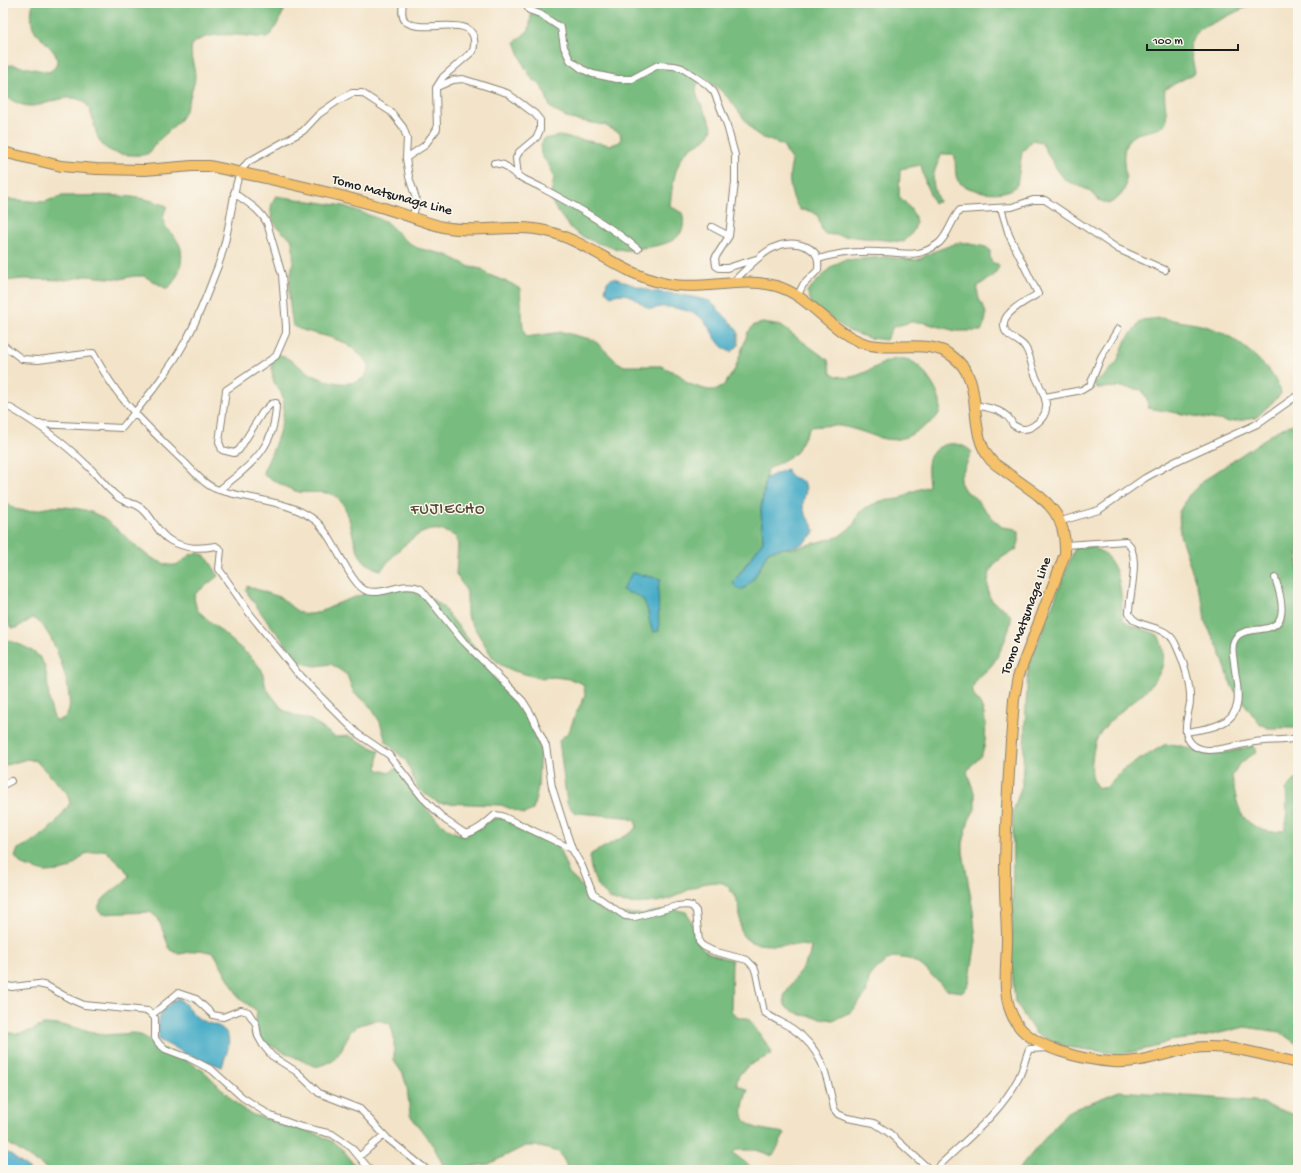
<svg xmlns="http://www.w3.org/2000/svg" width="1301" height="1173" font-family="'Gochi Hand',sans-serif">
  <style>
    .forest { fill: #78bc7f; stroke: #4a6c4e }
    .water { fill: #48adc8; stroke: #326472 }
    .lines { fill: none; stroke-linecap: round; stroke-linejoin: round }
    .minor-casing { stroke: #888072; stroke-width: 8 }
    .primary-casing { stroke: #888072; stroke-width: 12 }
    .minor { stroke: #fff; stroke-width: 6 }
    .primary { stroke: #f5c16b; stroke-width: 10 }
    .labels { text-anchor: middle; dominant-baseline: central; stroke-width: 3; stroke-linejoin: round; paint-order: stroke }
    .street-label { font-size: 14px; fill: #1c1c1c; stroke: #fbf7ec }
    .quarter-label { font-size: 16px; letter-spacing: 1px; fill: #584937; stroke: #fbf7ec }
  </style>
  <rect width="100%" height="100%" fill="#fbf7ec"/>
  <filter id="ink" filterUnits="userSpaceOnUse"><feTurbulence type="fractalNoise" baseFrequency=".025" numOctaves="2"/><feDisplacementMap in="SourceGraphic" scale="8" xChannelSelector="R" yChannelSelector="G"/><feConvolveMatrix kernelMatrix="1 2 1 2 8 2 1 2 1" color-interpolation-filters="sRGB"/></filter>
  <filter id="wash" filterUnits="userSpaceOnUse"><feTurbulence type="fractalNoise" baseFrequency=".012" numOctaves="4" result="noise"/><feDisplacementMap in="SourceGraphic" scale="16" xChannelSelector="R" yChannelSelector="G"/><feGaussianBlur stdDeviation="0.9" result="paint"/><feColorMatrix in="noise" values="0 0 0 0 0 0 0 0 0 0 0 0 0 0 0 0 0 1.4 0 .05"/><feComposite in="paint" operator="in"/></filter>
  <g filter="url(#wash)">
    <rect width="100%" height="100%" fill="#f3e4c9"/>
    <path class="forest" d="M33,3H288L274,30L267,38C243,36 212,29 192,44C189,55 195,66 195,77C195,83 192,89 191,94C182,123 179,121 159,140C147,151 155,156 133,155C122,155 108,153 101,143C93,133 94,105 81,100C63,93 48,106 30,106C21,106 10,100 3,94V66L13,65L49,72C71,59 42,42 35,31C30,24 31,11 33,3Z
      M533,3H1274L1253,4L1198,30L1191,42L1190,47L1195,73L1165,89C1163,101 1168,111 1166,122C1156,136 1132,127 1126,145C1117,167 1140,190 1108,204L1099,200L1088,190L1065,180L1056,168L1041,142L1033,140L1022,152L1017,185C1007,198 970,193 959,182C954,177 956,164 955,157L952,154H942C932,175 930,180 939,202L934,203L926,185L921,165L900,169L899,196C916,214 924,223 904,242L825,234L822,230L818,216L810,211L800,210C790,197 787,177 792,162L783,145L763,138L754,132L731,101L718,88L702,78C686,92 708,111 712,127C710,141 697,142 688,150C674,164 672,188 670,206L682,213C690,241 664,245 642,248C637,249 630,251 624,250C610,248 590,241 578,234C569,228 560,215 554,206C547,194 556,182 553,174C548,158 534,157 544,139L559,136L611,145L620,142L621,138L620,133L604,125L570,119L553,110L550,107L545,92L538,82L533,80L525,68L515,42L529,30Z
      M62,196C96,196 135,192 167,206C156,229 173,229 180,246C185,260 178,280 167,289L144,276H134L120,279L86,276L66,280L23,279L3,281V199L44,202Z
      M276,196L344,206L385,221L405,240L417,248L447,255L470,267L482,269L489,275L512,284L520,289L523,328L526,337L562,332L594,340L616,361L624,366H661L680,375L686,382L694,386L708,390H717L725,384L735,369L748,332L754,325L763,323L781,326L828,360L831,373C865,394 895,330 926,375C932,383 938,392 940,402C942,413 937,418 928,424C888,454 881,433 840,426C830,425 820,426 810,427L796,453L767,470L761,509L763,541L738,575L754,578L768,552L782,547L791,549L838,537L853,526L859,513L867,507L881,501L899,499L911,492L929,486C928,476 926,463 931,455C941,440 961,441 972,452L960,478V482L965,491L973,496L995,521L1002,527L1016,529L1019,532V542L1016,550C1000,557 988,566 988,584C988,589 988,596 991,599C996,607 1012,609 1011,620C1010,630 1000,653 994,662C988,672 977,675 973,687C971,695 978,700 981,706C987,715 987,743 982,754C979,761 970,764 967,772L975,795V809L969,820L963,843V852L973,911L976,941L969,984L963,992L947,990L922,966L909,959L894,957L886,961L870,975L866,994L851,1012L833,1020L802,1015L788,1009L785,1005L784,996L809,957L811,947C793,941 756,951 744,937C738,931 741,916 739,908C739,903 735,898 733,894C730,890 728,885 723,883C703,879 688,891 671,898C658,904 624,906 611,899C605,895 598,887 595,880C592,873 588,861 591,854L631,833L637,826L635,821L626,817L577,813L573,811L567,803L559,740L569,732L575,715L585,696L584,686L581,683L570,679L554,677L539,678L514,671L501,665L493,658L467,616V592L456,574L458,545L455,536C450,534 445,531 440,530C417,526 394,555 381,570C345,562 359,519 338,498C328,489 310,494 299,492C287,489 276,481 265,476L263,472C272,453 289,416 282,395C280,390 276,386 274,382C271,372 272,364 273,354C284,352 302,370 313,375C326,382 354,389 365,376C368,373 368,368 369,364C361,356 351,345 340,341C325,334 308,334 293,326C291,314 289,303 289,291C290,272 297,256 291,238C275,229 264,212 276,196Z
      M960,242L986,247L990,250V259L993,263L998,264L999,267L994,275L978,286C975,309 995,305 981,331H956L921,322H911L893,327L886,340L869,338L849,331L812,305L807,291L831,267L843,260L885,257L917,260L935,251Z
      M1161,318C1180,322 1203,323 1221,332C1239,340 1279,373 1281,394L1256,418L1229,422L1148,408L1147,399L1142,390L1123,387L1097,388L1093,382L1102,378L1117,362L1126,340L1142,320Z
      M1298,422V728H1268L1259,723L1232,687L1219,649L1205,622L1203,604L1180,535L1179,512L1189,495L1203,481L1278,430Z
      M3,501C20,516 33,510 52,507C62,506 75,508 85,510C113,517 132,550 160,562C165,564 170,566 175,565C180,564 186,558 190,555C204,547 213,566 218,576L195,594L194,598L197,610L253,659L262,670L266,688L283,710L296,716L311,720L335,737L349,736L379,751L377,769L389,773L396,768C408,784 443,838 465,834C478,831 486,817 501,818C509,819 546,838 557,843L569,874L586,890L596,906L608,914H640L673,909L686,912C690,917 691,923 693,929C699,952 711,955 732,960L731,1011L739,1018H748L771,1050V1055C759,1060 735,1069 737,1085L748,1090C732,1129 754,1128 785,1133L773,1156L756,1150H736L733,1153L755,1170H566V1164L559,1152L536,1146H525L489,1164L468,1167L447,1168L443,1165L434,1147L410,1115L407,1087L403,1074L394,1061V1037L390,1023L376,1020L357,1026L350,1033L340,1052L333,1061L316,1067L254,1038L252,1034L256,1020L257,1011L240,999L214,953L200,950L180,954L170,950L158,918L150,912L101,914L98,910C99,896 121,888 129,876L124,868L105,850L85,854L70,868L60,871L45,872L22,865L15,857L18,849C45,836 54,827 70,803L67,793L36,761L27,759L3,766V638C15,643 33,648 41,659C51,673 45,704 56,721L64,718C66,716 68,713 69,710C73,690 53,626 33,618L16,628H11C0,612 3,527 3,501Z
      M1079,547C1084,547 1091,546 1095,548C1121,559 1122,595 1122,619C1129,626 1148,630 1158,635C1183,686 1117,701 1098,737C1094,744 1093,753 1092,761C1091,771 1091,778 1097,787L1106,788L1122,770L1164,745C1177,742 1191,750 1204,753C1220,756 1236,750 1252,746L1256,749L1255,753L1239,764L1232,776C1234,787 1236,803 1241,813C1250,827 1270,837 1285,829L1287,810L1286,789L1298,777V1045L1280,1032L1245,1027L1203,1037L1169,1041L1155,1047L1122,1054L1066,1047L1036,1034L1015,1002L1012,971L1013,811L1022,785L1028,668L1075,548Z
      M247,586C258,590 269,593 279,597C288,602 294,612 305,614C318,615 328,608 339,603C378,588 404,579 441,605L522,706L540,747L538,787L533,810L524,814L501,805L439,803L418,789L406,761L386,742L380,722L372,709L366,702L354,693L347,675L331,664L316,666L301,663L264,617L246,591Z
      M45,1024L69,1026L105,1035L134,1033L143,1036L155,1045L185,1059L205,1072L240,1107L253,1115L320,1135L333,1142L344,1151L359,1170H49L3,1140V1031C20,1037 31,1031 45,1024Z
      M1119,1091L1254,1101L1298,1116V1170H1018L1067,1112Z"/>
    <path class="water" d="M614,278L650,291L678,294L710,301L736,328L738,332V346L731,352C714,346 713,326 699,316C691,311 675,307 665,307C660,306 655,309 650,309C633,300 632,290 611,296L605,291L607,282L610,279Z
      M787,469C788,480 802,477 805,485C808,492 802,499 803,506C804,516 812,522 815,531C799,553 790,544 768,552C763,559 745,606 733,583L763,541L761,509L766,478Z
      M632,573L661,579L658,588L659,631L654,632C646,622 652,608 640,597C635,593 628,594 622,590Z
      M178,998C186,1003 190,1012 198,1018C203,1022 209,1023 215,1025C237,1032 227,1051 222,1067L186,1054L159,1040C158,1016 158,1012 178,998Z
      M3,1149L30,1170H3Z"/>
  </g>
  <g filter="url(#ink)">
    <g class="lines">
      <defs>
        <path id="minor" d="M403,3C402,9 401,16 405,21C422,37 484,7 473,51L443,77L436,88L437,129L424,146L406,158
          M525,3L529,10L540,14L561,28L564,47L570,60L582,69L593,74L617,79H632L658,65L674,66L682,68L706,84L714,92L726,122L735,155V182L729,236L715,258L716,266L719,268H727L756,259
          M437,87L453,80L463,79L507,93L535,114L540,120V130L537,137L519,152L516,158L518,177
          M494,163L504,165C516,177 527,180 542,188C576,206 609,225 638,249
          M712,227L729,236
          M819,259C838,252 860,251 880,252C904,252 917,260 939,243C949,234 951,220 960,210L1012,207L1033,200H1045L1118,249L1165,270
          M732,283C753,263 776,233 807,247C818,252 819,260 818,270L803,285L799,293H794
          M3,345L22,359L38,360L93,353C102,369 111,385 123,399C140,421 162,440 182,460C193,470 204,486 219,490C249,500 290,500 316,521C333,535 351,587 367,591C385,596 403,580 421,589L463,641L523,701L531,714L546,746L552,787L564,825L572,849L582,866L593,894L625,916L635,917L677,906L686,905L692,906L696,911L699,942L703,946L713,951L747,960L754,967L756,973L764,1012C773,1019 784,1023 793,1029C823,1050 827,1076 834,1109L838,1114L847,1118L874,1123L888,1132L930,1170
          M1045,397L1082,390L1090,385L1101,357L1118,329
          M3,404C35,421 63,442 89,467C99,477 107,489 119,498C125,503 132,502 138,506C151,512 156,533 171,541C187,549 199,549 216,546L221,550L219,569L250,614L300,676L358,734L389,755L422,797L445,820L466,834C478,831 486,823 495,815L502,816L572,849
          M975,405C990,408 1007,410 1013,425C1020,429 1026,431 1033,426C1058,410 1041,392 1034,372C1031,364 1030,354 1025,347C1017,337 1003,338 1004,323C1005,311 1029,299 1038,294L1009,235L1001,208
          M38,424L122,428C144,401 168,373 185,342C199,318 208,291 218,266C224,249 228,230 231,212C235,193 235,176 248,162L303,131L319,114L339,100L352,93H362L391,112L403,127L407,138L406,158L409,177L417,202L412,218
          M219,490C251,465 276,447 276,403L271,404L262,413L239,450L234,453L222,450L219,442L226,390L276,356L286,333V326L282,275L267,223C260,209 246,202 234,193
          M1061,521L1099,510L1145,478L1172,463L1257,424L1298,395
          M1065,545L1126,541C1142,554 1129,594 1129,613C1137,631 1165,622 1175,643C1183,660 1191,683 1190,702C1189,711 1185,722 1186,732C1192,764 1236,744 1255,742C1270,740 1284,741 1298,738
          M1186,732C1204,729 1232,727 1237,705C1240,692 1235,675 1234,662C1233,656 1231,647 1234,641C1244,616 1301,652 1275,578
          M3,785L11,781
          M3,985L12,987L38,984L47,986L70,999L84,1005L148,1011L155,1018V1038L159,1044L165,1049L189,1058L212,1070L242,1097L271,1116L298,1126L332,1134L351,1147L370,1170
          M153,1014L178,993L196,999L213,1015L223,1017L241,1010L248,1012L256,1024L258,1036L263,1045L272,1056L297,1072L319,1093L360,1109L388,1139L427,1170
          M360,1156L384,1135
          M937,1170L941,1164C968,1138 1001,1112 1018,1079C1023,1070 1025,1059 1029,1049L1048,1048"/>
        <path id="primary" d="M3,152L61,166L96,169L145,170L192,166H209C267,178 327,191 384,208C404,214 423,222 443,227C477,234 512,223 546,231C588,241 621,274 663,283C700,292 740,276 776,286C810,295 832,334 866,344C893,352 928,338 952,356C987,380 965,428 990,459C994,464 1001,468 1006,472C1039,497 1067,507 1065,554L1018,677L1014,699C1010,757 1005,815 1005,873C1004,895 1007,917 1007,939C1007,967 1000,999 1017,1024C1035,1049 1084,1060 1113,1062C1140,1064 1167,1052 1193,1048C1228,1043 1265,1056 1298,1063"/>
      </defs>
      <use href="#minor" class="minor-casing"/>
      <use href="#primary" class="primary-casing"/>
      <use href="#minor" class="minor"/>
      <use href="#primary" class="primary"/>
    </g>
  </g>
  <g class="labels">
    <g class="street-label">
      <text transform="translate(392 196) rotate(15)">Tomo Matsunaga Line</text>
      <text transform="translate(1027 616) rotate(-70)">Tomo Matsunaga Line</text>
    </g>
    <g class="quarter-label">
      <text x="448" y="510">FUJIECHO</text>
    </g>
  </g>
  <rect width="1301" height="1173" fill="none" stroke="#fbf7ec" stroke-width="16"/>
  <path d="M1147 44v6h91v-6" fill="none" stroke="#1c1c1c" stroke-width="2"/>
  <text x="1153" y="44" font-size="12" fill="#1c1c1c" stroke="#fbf7ec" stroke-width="3" paint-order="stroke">100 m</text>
</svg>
